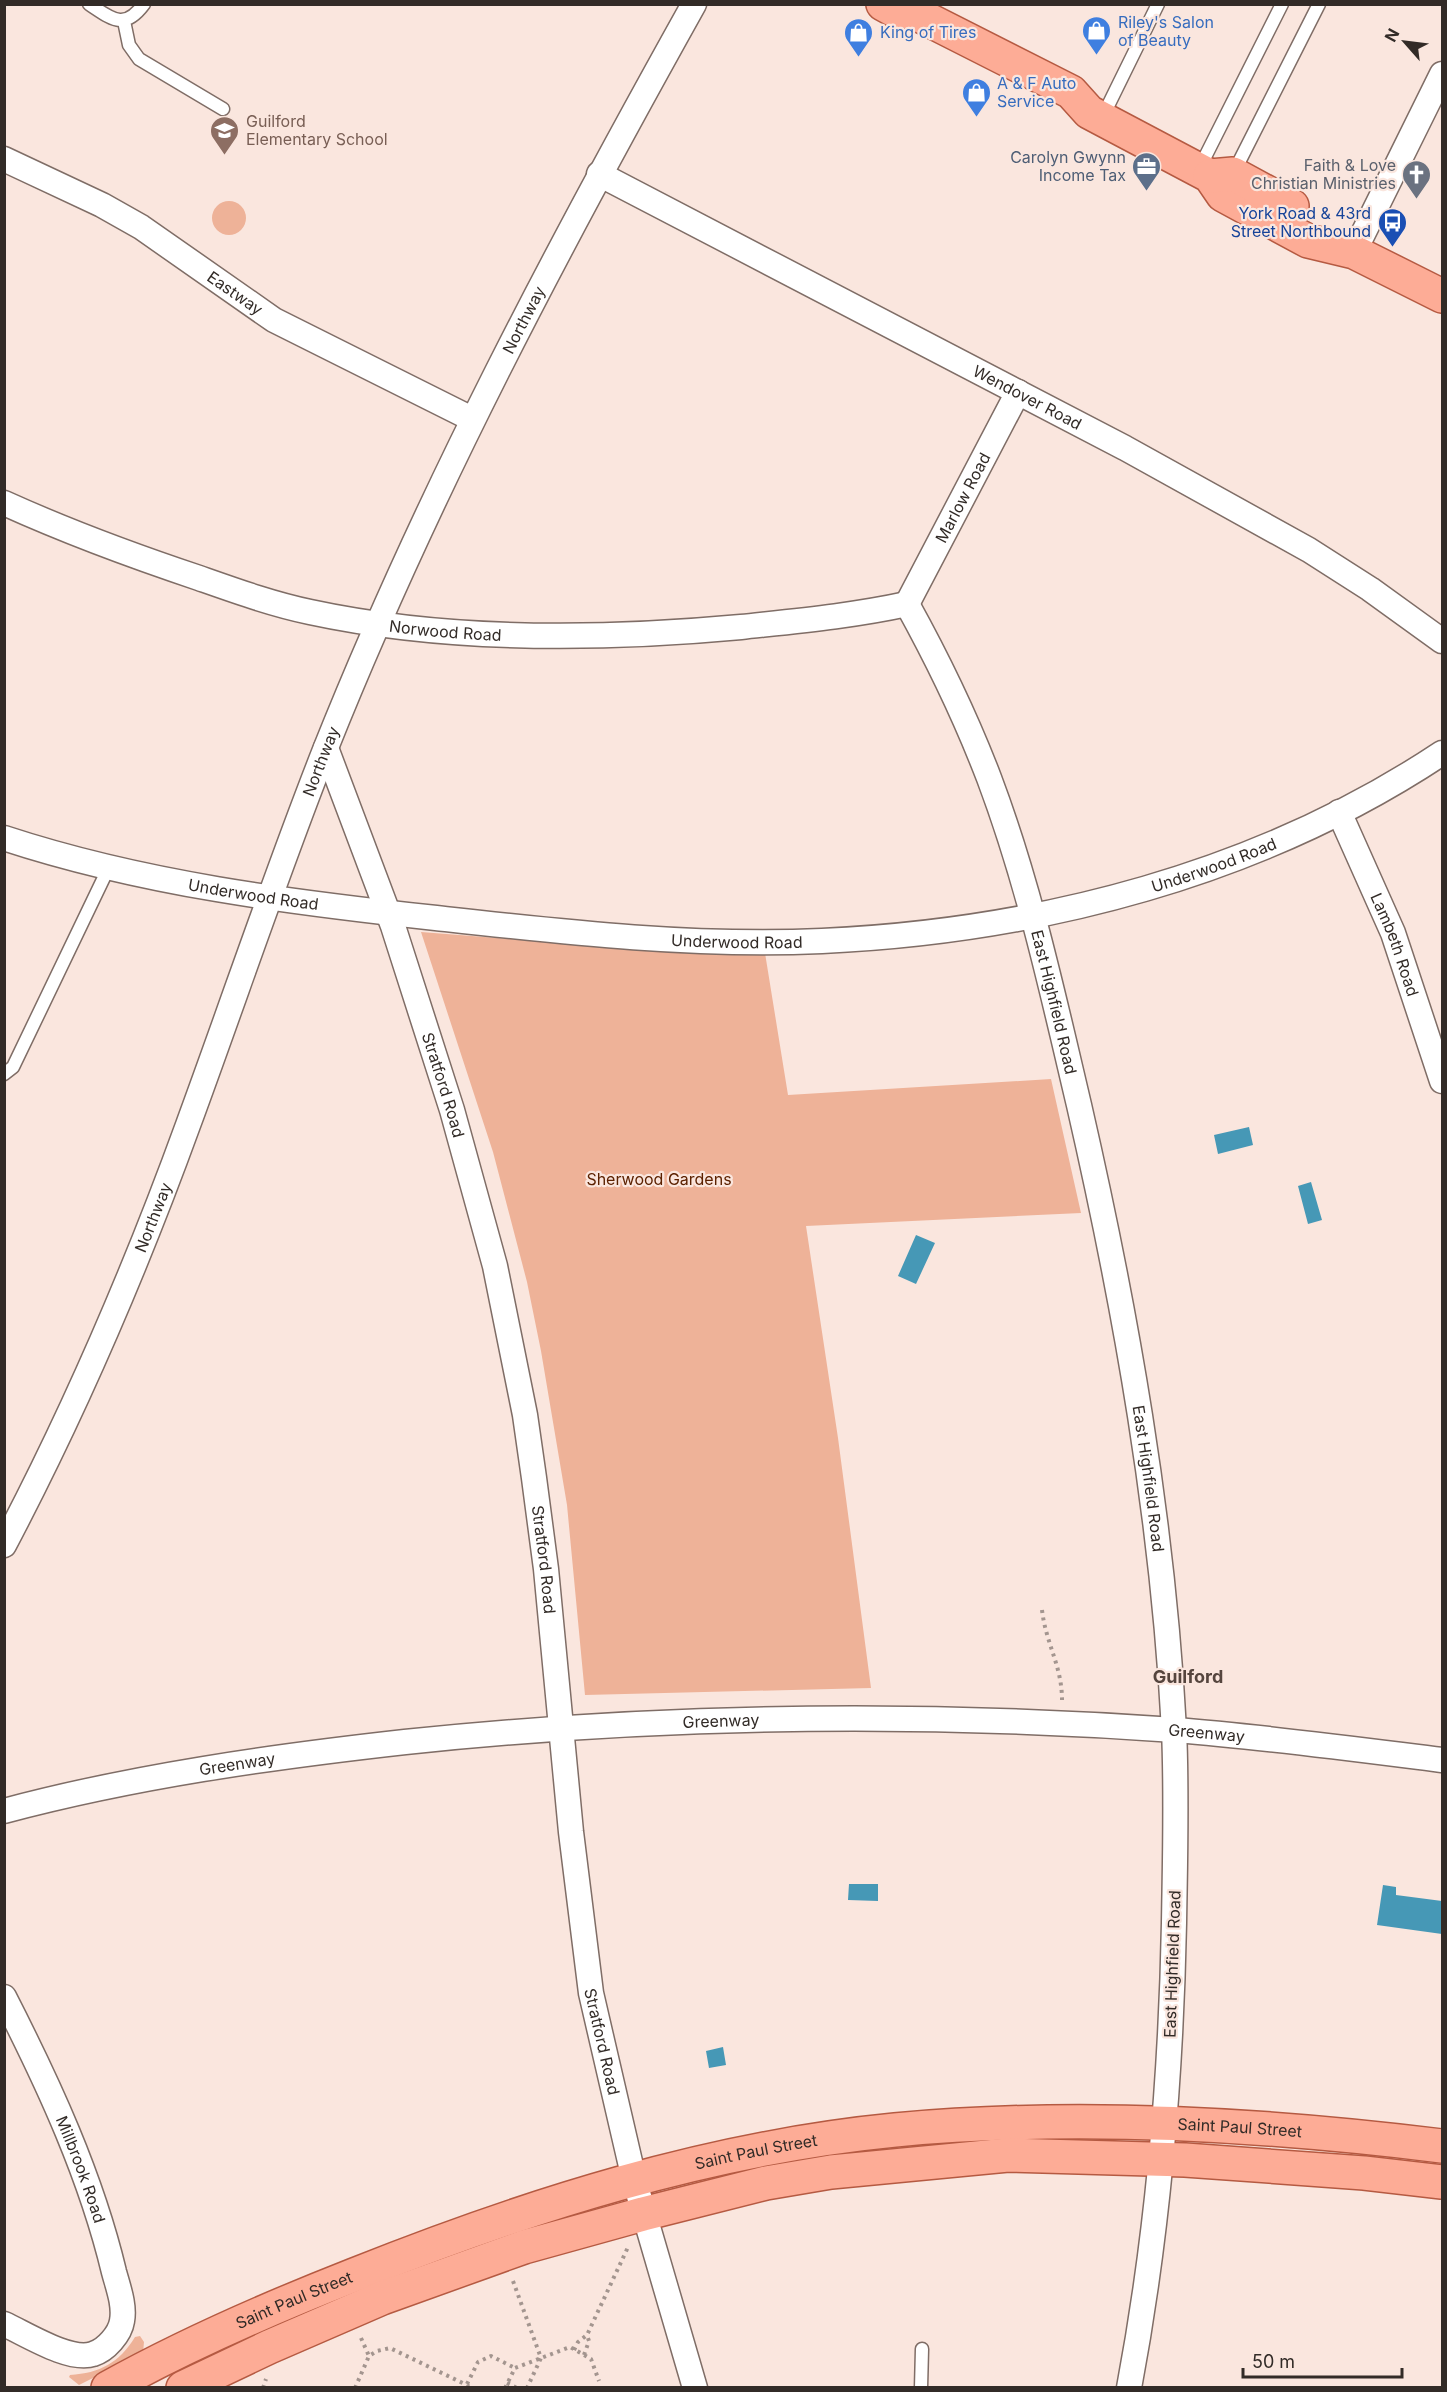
<svg xmlns="http://www.w3.org/2000/svg" width="1447" height="2392" font-family="Inter,sans-serif">
  <style>
    .green { fill: #eeb298 }
    .water { fill: #4698b6 }
    .lines { fill: none; stroke-linecap: round; stroke-linejoin: round }
    .lane-casing { stroke: #7f6d66; stroke-width: 15 }
    .street-casing { stroke: #7f6d66; stroke-width: 27 }
    .primary-casing { stroke: #b55a42; stroke-width: 36 }
    .path { stroke: #a3958f; stroke-width: 4; stroke-dasharray: 3 4.5; stroke-linecap: butt }
    .lane { stroke: #fff; stroke-width: 12 }
    .street { stroke: #fff; stroke-width: 24 }
    .primary { stroke: #fdac96; stroke-width: 33 }
    .labels { text-anchor: middle; dominant-baseline: central; stroke-width: 4.5; stroke-linejoin: round; paint-order: stroke }
    .shop-label { font-size: 16px; fill: #366cbe; stroke: #fae6de; text-anchor: start }
    .education-label { font-size: 16px; fill: #785e54; stroke: #fae6de; text-anchor: start }
    .service-label { font-size: 16px; fill: #4e5e75; stroke: #fae6de; text-anchor: end }
    .worship-label { font-size: 16px; fill: #5b616d; stroke: #fae6de; text-anchor: end }
    .transit-label { font-size: 16px; fill: #164399; stroke: #fae6de; text-anchor: end }
    .street-label { font-size: 16px; fill: #322b27; stroke: #fae6de }
    .park-label { font-size: 16px; fill: #5c2100; stroke: #fae6de }
    .neighbourhood-label { font-size: 18px; font-weight: bold; fill: #55453e; stroke: #fae6de }
  </style>
  <rect width="100%" height="100%" fill="#fae6de"/>
  <path class="green" d="M212 218a17 17 0 1 1 34 0a17 17 0 1 1-34 0Z
    M421,932L666,951L765,953L788,1095L1051,1079L1081,1213L806,1226L838,1438L871,1688L585,1695L567,1505L541,1351L527,1282L493,1152Z
    M140,2336L144,2342L143,2353L79,2385L69,2377L70,2375C100,2373 119,2363 135,2337Z"/>
  <path class="water" d="M1249,1127L1253,1145L1218,1154L1214,1135Z
    M1311,1182L1322,1220L1308,1224L1298,1186Z
    M916,1235L935,1243L916,1284L898,1276Z
    M849,1884H878V1901L848,1900Z
    M1383,1885L1396,1887V1895L1442,1901V1934L1377,1925Z
    M723,2047L726,2065L709,2068L706,2051Z"/>
  <g class="lines">
    <defs>
      <path id="lane" d="M89,4C112,19 124,31 144,4
        M124,21L129,45L139,59L223,109
        M1103,116L1158,4
        M1199,169L1282,4
        M1234,172L1319,4
        M4,1074L13,1067L109,867
        M921,2388L922,2349"/>
      <g id="street">
        <path id="s1" d="M4,159L102,205L141,227L274,320L472,419"/>
        <path id="s2" d="M599,174L1125,448L1309,550L1370,589L1442,641"/>
        <path d="M1354,252L1442,74"/>
        <path id="s3" d="M4,503C68,532 133,556 199,578C236,591 272,604 310,612C449,642 600,640 741,627C796,621 852,616 907,604"/>
        <path id="s4" d="M907,604C938,660 966,718 989,778C1029,884 1053,995 1079,1105C1126,1310 1163,1520 1174,1730C1177,1794 1175,1859 1174,1923C1171,2079 1158,2234 1129,2388"/>
        <path id="s5" d="M907,604L1018,392"/>
        <path id="s6" d="M326,748L393,926L452,1110L495,1266L525,1415L534,1478L546,1569L571,1832L591,1993L634,2179L695,2388"/>
        <path id="s7" d="M1339,812L1393,933L1442,1081"/>
        <path id="s8" d="M4,838C144,884 290,902 436,918C563,932 694,947 822,941C1040,931 1260,874 1442,753"/>
        <path id="s9" d="M4,1545C75,1410 136,1268 188,1125C234,1000 276,874 325,750C428,492 559,246 694,4"/>
        <path id="s10" d="M4,1811C135,1776 271,1757 405,1742C661,1715 919,1712 1175,1730C1265,1737 1354,1749 1442,1760"/>
        <path id="s11" d="M4,1997C49,2085 91,2176 114,2272C118,2287 125,2305 122,2321C120,2334 106,2350 93,2354C70,2362 26,2334 4,2324"/>
      </g>
      <g id="primary">
        <path d="M883,4L894,10L915,13L1071,92L1089,112L1210,176L1223,195L1308,241L1354,252L1442,296"/>
        <path d="M1210,176L1233,174L1292,206"/>
        <path id="s12" d="M108,2388C187,2344 270,2308 354,2275C527,2206 709,2148 895,2130C1075,2113 1264,2124 1442,2146"/>
        <path d="M183,2388L269,2347L382,2298L524,2247L643,2214L766,2183L831,2172L1008,2155L1185,2160L1364,2173L1442,2182"/>
      </g>
    </defs>
    <use href="#lane" class="lane-casing"/>
    <use href="#street" class="street-casing"/>
    <use href="#primary" class="primary-casing"/>
    <path class="path" d="M1042,1610C1046,1644 1062,1666 1062,1700
      M513,2281L541,2358L527,2388
      M361,2338L369,2356L377,2351L390,2348L473,2388
      M574,2350L578,2342L587,2335L629,2245
      M584,2355L589,2341L587,2335
      M507,2383L517,2388
      M467,2384L478,2362L491,2356L515,2368
      M263,2388L266,2379
      M355,2388L369,2356
      M505,2388L515,2368L570,2347L591,2359L599,2381"/>
    <use href="#lane" class="lane"/>
    <use href="#street" class="street"/>
    <use href="#primary" class="primary"/>
  </g>
  <defs>
    <symbol id="shop-pin" viewBox="-11 -11 22 30"><path d="M0 17L-7.5 6A9.5 9.5 0 1 1 7.5 6Z" fill="#3f7fe0" stroke="#fae6de"/><path d="M-5-2.5h2.3a2.7 3.5 0 0 1 5.4 0H5L5.5 6h-11ZM-1.5-2.5h3a1.5 2.3 0 0 0-3 0Z" fill="#fff"/></symbol>
    <symbol id="school-pin" viewBox="-11 -11 22 30"><path d="M0 17L-7.5 6A9.5 9.5 0 1 1 7.5 6Z" fill="#8d6e63" stroke="#fae6de"/><path d="M0-5L7-2L0 1L-7-2ZM-4 1L0 2.5L4 1V4Q0 6-4 4Z" fill="#fff"/></symbol>
    <symbol id="office-pin" viewBox="-11 -11 22 30"><path d="M0 17L-7.5 6A9.5 9.5 0 1 1 7.5 6Z" fill="#5c6f8a" stroke="#fae6de"/><path d="M-6-3h4V-5.5h4V-3h4V5H-6ZM-1-4.5V-3h2v-1.5ZM-6 0V1H6V0Z" fill="#fff"/></symbol>
    <symbol id="church-pin" viewBox="-11 -11 22 30"><path d="M0 17L-7.5 6A9.5 9.5 0 1 1 7.5 6Z" fill="#6b7280" stroke="#fae6de"/><path d="M-1.2-6h2.4v3.5h3.3v2.4h-3.3V6h-2.4V-.1h-3.3v-2.4h3.3Z" fill="#fff"/></symbol>
    <symbol id="bus-pin" viewBox="-11 -11 22 30"><path d="M0 17L-7.5 6A9.5 9.5 0 1 1 7.5 6Z" fill="#1a4fb4" stroke="#fae6de"/><path d="M-5-6H5V4H4V6H2V4H-2V6H-4V4H-5ZM-3.5-4V0h7V-4ZM-3.5 1.2v1.5H-2V1.2ZM2 1.2v1.5H3.5V1.2Z" fill="#fff"/></symbol>
  </defs>
  <g fill-rule="evenodd">
    <use href="#shop-pin" x="1080" y="14" width="33" height="45"/>
    <use href="#shop-pin" x="842" y="16" width="33" height="45"/>
    <use href="#shop-pin" x="960" y="76" width="33" height="45"/>
    <use href="#school-pin" x="208" y="114" width="33" height="45"/>
    <use href="#office-pin" x="1130" y="150" width="33" height="45"/>
    <use href="#church-pin" x="1400" y="158" width="33" height="45"/>
    <use href="#bus-pin" x="1376" y="206" width="33" height="45"/>
  </g>
  <g class="labels">
    <g class="shop-label">
      <text x="1118" y="22">Riley's Salon<tspan x="1118" dy="18">of Beauty</tspan></text>
      <text x="880" y="32">King of Tires</text>
      <text x="997" y="83">A &amp; F Auto<tspan x="997" dy="18">Service</tspan></text>
    </g>
    <g class="education-label">
      <text x="246" y="121">Guilford<tspan x="246" dy="18">Elementary School</tspan></text>
    </g>
    <g class="service-label">
      <text x="1126" y="157">Carolyn Gwynn<tspan x="1126" dy="18">Income Tax</tspan></text>
    </g>
    <g class="worship-label">
      <text x="1396" y="165">Faith &amp; Love<tspan x="1396" dy="18">Christian Ministries</tspan></text>
    </g>
    <g class="transit-label">
      <text x="1371" y="213">York Road &amp; 43rd<tspan x="1371" dy="18">Street Northbound</tspan></text>
    </g>
    <g class="street-label">
      <text stroke="none"><textPath href="#s1" startOffset="268">Eastway</textPath></text>
      <text stroke="none"><textPath href="#s9" startOffset="1332">Northway</textPath></text>
      <text stroke="none"><textPath href="#s2" startOffset="483">Wendover Road</textPath></text>
      <text stroke="none"><textPath href="#s5" startOffset="120">Marlow Road</textPath></text>
      <text stroke="none"><textPath href="#s3" startOffset="462">Norwood Road</textPath></text>
      <text stroke="none"><textPath href="#s9" startOffset="846">Northway</textPath></text>
      <text stroke="none"><textPath href="#s8" startOffset="1228">Underwood Road</textPath></text>
      <text stroke="none"><textPath href="#s8" startOffset="256">Underwood Road</textPath></text>
      <text stroke="none"><textPath href="#s8" startOffset="742">Underwood Road</textPath></text>
      <text stroke="none"><textPath href="#s7" startOffset="144">Lambeth Road</textPath></text>
      <text stroke="none"><textPath href="#s4" startOffset="426">East Highfield Road</textPath></text>
      <text stroke="none"><textPath href="#s6" startOffset="357">Stratford Road</textPath></text>
      <text stroke="none"><textPath href="#s9" startOffset="360">Northway</textPath></text>
      <text stroke="none"><textPath href="#s4" startOffset="912">East Highfield Road</textPath></text>
      <text stroke="none"><textPath href="#s6" startOffset="843">Stratford Road</textPath></text>
      <text stroke="none"><textPath href="#s10" startOffset="724">Greenway</textPath></text>
      <text stroke="none"><textPath href="#s10" startOffset="1210">Greenway</textPath></text>
      <text stroke="none"><textPath href="#s10" startOffset="238">Greenway</textPath></text>
      <text transform="translate(1172 1964) rotate(-88)">East Highfield Road</text>
      <text stroke="none"><textPath href="#s6" startOffset="1329">Stratford Road</textPath></text>
      <text stroke="none"><textPath href="#s12" startOffset="1178">Saint Paul Street</textPath></text>
      <text stroke="none"><textPath href="#s12" startOffset="692">Saint Paul Street</textPath></text>
      <text stroke="none"><textPath href="#s11" startOffset="189">Millbrook Road</textPath></text>
      <text stroke="none"><textPath href="#s12" startOffset="206">Saint Paul Street</textPath></text>
    </g>
    <g class="park-label">
      <text x="659" y="1179">Sherwood Gardens</text>
    </g>
    <g class="neighbourhood-label">
      <text x="1188" y="1676">Guilford</text>
    </g>
  </g>
  <rect width="1447" height="2392" fill="none" stroke="#322b27" stroke-width="12"/>
  <g transform="translate(1405 42) rotate(298)" stroke="#fae6de" stroke-width="4.5" paint-order="stroke">
  <path d="M0-4.5L10 22L0 15L-10 22Z" fill="#322b27"/>
  <text y="-9" font-size="16" font-weight="bold" text-anchor="middle" fill="#322b27">N</text>
  </g>
  <path d="M1243 2368v9h159v-9" fill="none" stroke="#322b27" stroke-width="3"/>
  <text x="1252" y="2368" font-size="18" fill="#322b27" stroke="#fae6de" stroke-width="4.5" paint-order="stroke">50 m</text>
</svg>
